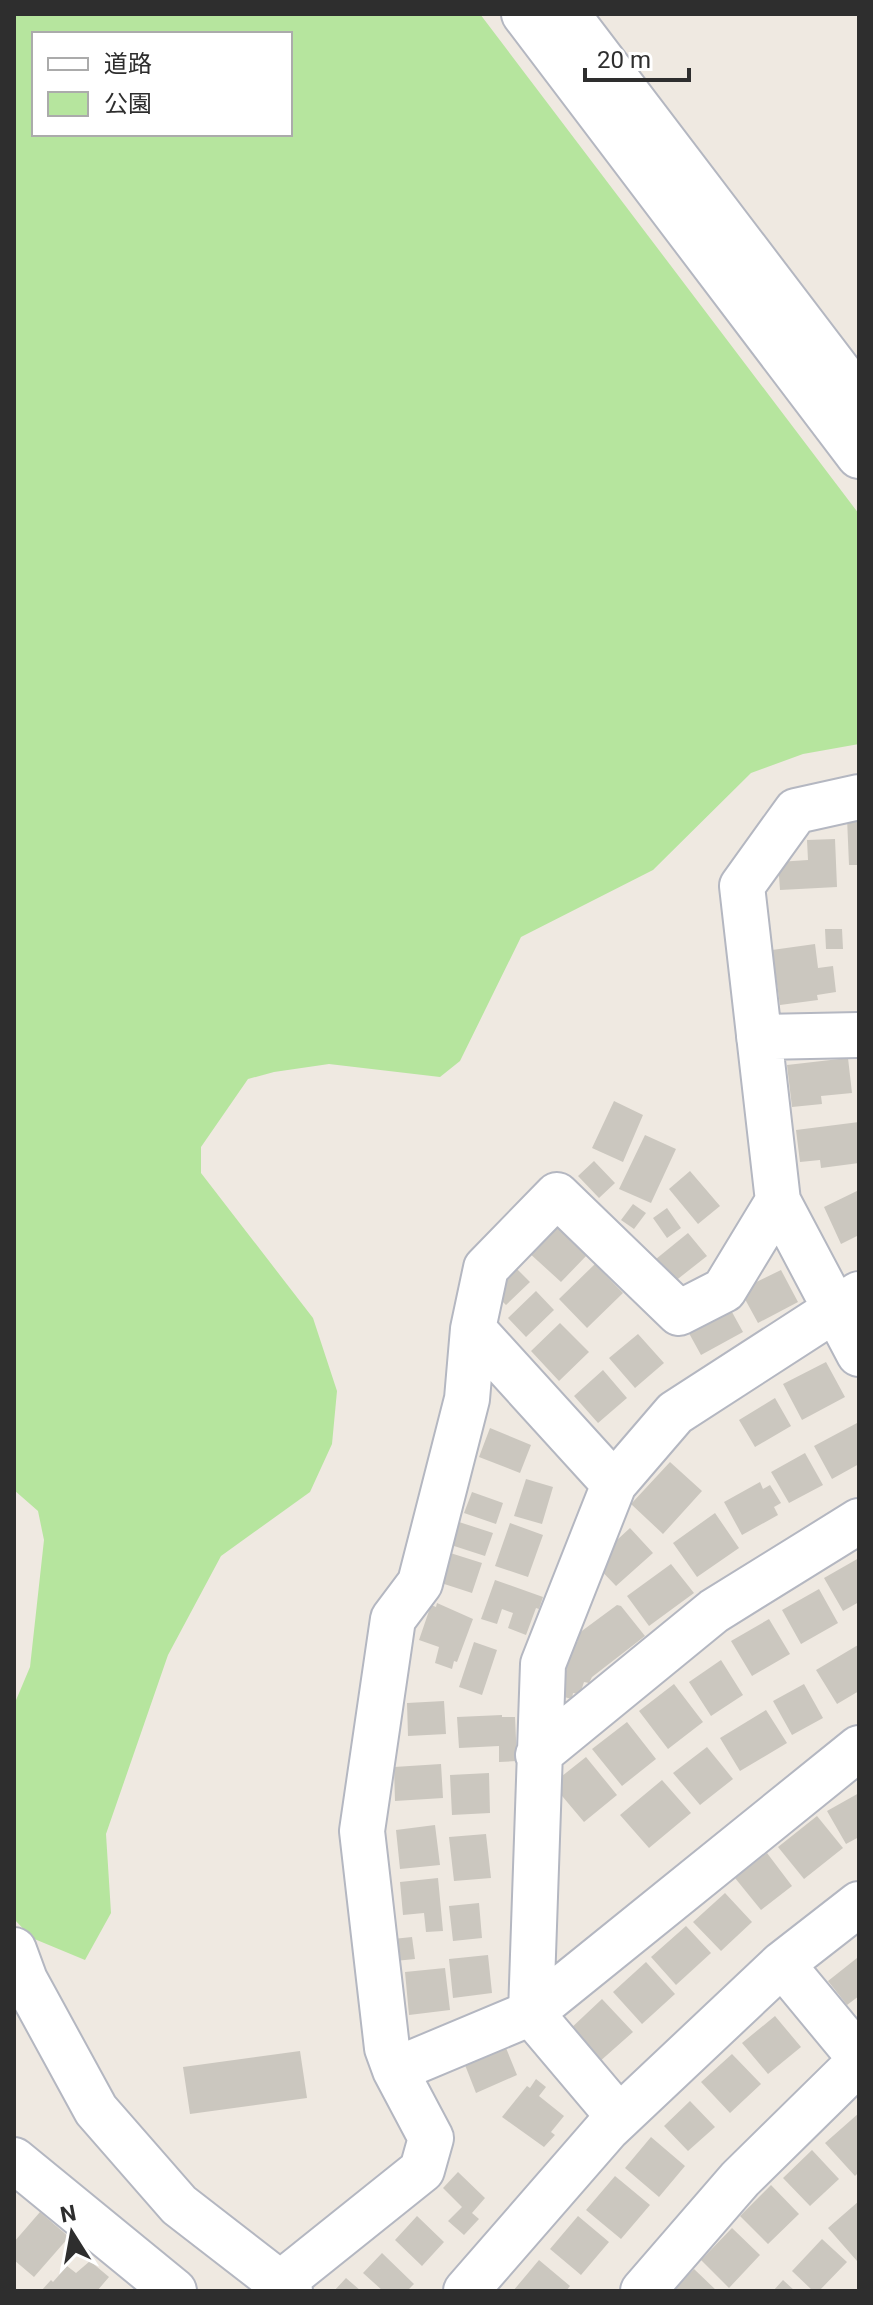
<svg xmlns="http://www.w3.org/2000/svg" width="873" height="2305" font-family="Roboto,'Noto Sans JP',sans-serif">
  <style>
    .green { fill: #b6e59e; fill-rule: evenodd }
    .building { fill: #cbc7bf }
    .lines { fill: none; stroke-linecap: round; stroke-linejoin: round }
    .minor-casing { stroke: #b4b7c1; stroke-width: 48 }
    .minor { stroke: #fff; stroke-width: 44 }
  </style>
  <rect width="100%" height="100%" fill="#efe9e1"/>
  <path class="green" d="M14,14H480L859,514V744L803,754L751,773L653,870L521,937L460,1061L440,1077L329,1064L274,1072L248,1079L201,1147V1173L313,1318L337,1391L332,1444L310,1492L221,1556L168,1655L106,1834L111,1913L85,1960L32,1938L14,1919V1705L30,1667L44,1540L38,1511L14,1490ZM34,34H290V134H34Z"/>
  <path class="building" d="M847,818H859V865H849Z
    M835,839L837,887L780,890L778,862L808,860L807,840Z
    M825,929H842L843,949H826Z
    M815,944L818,968L833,966L836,992L817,995L818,1000L780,1005L772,950Z
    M848,1058L852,1093L821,1096L822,1104L792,1107L787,1065Z
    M614,1101L643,1115L623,1162L592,1148Z
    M859,1122V1163L821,1168L820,1160L800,1162L796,1130Z
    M645,1135L676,1149L651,1203L619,1189Z
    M594,1161L615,1183L599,1198L578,1176Z
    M690,1171L720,1206L698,1224L669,1189Z
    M859,1190V1235L841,1244L824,1207Z
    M633,1204L646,1213L634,1229L621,1220Z
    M667,1208L681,1228L667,1238L653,1218Z
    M554,1222L588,1254L561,1282L527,1251Z
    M688,1233L707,1256L674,1282L656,1259Z
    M595,1264L623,1293L587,1328L559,1299Z
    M515,1267L530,1282L506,1305L491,1290Z
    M781,1270L798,1302L758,1323L740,1290Z
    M536,1291L554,1310L526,1337L508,1318Z
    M727,1303L743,1332L701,1355L685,1326Z
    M560,1323L589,1352L559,1381L531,1351Z
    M638,1334L664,1363L635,1388L609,1358Z
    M826,1362L845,1397L802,1420L783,1384Z
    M603,1370L627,1398L598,1423L574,1396Z
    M775,1398L791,1426L755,1447L739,1420Z
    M857,1423L859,1464L832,1479L814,1446Z
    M490,1428L531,1445L520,1473L479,1457Z
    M805,1453L823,1485L789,1503L771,1472Z
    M670,1462L702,1491L663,1534L631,1504Z
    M526,1479L553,1487L542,1524L514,1516Z
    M760,1482L763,1489L770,1485L781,1503L774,1507L778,1515L742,1535L724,1502Z
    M472,1492L503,1503L496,1524L464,1513Z
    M715,1513L739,1548L697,1577L673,1543Z
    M459,1522L493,1533L485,1556L451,1545Z
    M510,1523L543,1535L528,1577L495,1566Z
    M630,1528L653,1553L616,1586L593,1562Z
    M444,1551L482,1563L472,1593L435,1581Z
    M859,1558V1602L843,1611L824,1578Z
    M671,1564L694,1593L649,1626L627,1596Z
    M495,1580L543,1597L539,1609L536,1608L526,1635L508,1628L513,1613L502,1609L497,1624L481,1619Z
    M819,1589L838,1623L801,1644L782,1610Z
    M437,1603L473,1619L457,1662L454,1661L452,1669L435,1663L439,1647L419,1640L431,1605L436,1607Z
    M617,1605L621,1606L645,1636L592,1677L589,1683L584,1682L580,1694L573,1693L572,1699L560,1696L572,1646L578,1641L575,1636Z
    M769,1619L790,1654L752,1676L731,1641Z
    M474,1642L497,1650L482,1695L459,1687Z
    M858,1645L859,1691L837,1704L816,1670Z
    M721,1660L743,1695L711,1716L689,1682Z
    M674,1684L703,1722L668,1749L639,1711Z
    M804,1684L823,1718L792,1735L773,1701Z
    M444,1701L446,1734L408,1736L407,1703Z
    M766,1710L787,1743L740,1771L720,1738Z
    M502,1715V1717H515L517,1761L499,1762V1746L459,1748L457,1717Z
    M627,1722L656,1759L622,1786L592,1749Z
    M707,1747L733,1779L700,1805L673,1773Z
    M586,1757L617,1795L584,1822L552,1784Z
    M441,1764L443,1798L395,1801L394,1767Z
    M489,1773L490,1813L452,1815L450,1775Z
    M662,1780L691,1813L649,1848L620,1815Z
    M859,1793V1837L846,1844L827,1811Z
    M817,1816L843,1848L804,1879L778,1847Z
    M435,1825L440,1865L400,1869L396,1830Z
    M486,1834L491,1878L454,1881L449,1837Z
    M767,1853L792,1886L761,1910L735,1878Z
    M438,1878L443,1931L426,1932L424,1913L403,1915L400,1882Z
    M725,1893L752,1922L721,1951L693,1922Z
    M479,1903L482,1938L453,1941L449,1906Z
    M686,1926L711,1953L676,1985L651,1957Z
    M412,1937L415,1959L395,1961L393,1939Z
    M488,1955L492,1993L453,1998L449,1959Z
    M857,1958L859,1996L847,2005L828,1981Z
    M646,1962L675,1994L642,2024L613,1992Z
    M445,1968L450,2010L409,2015L405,1972Z
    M602,1999L633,2032L598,2063L568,2031Z
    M775,2016L801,2047L768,2074L742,2043Z
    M506,2048L517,2075L476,2093L465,2065Z
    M300,2051L307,2098L190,2114L183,2067Z
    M732,2054L761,2084L730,2113L701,2082Z
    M536,2079L546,2087L539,2096L564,2116L551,2132L555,2135L544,2147L502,2117L527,2086L530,2088Z
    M690,2101L715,2127L688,2151L664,2126Z
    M859,2113V2172L855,2176L825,2143Z
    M651,2137L685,2166L659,2197L625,2168Z
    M812,2150L839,2179L810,2206L783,2178Z
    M458,2172L485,2198L472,2213L479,2219L464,2235L448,2221L462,2207L443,2188Z
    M615,2176L650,2205L621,2239L586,2210Z
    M771,2185L799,2214L768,2244L740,2216Z
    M859,2201V2259L857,2261L828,2228Z
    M40,2212L69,2237L34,2277L14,2260V2242Z
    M417,2216L444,2242L422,2266L395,2240Z
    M578,2216L609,2242L581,2275L550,2249Z
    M732,2228L760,2255L729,2288L701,2260Z
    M822,2239L847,2262L819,2291H813L792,2271Z
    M382,2253L414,2284L407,2291H383L363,2273Z
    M539,2260L570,2286L566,2291H513Z
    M90,2261L109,2277L97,2291H41L51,2280L53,2282L67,2266L76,2273Z
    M694,2269L717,2291H673Z
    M346,2278L361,2291H334Z
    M783,2280L795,2291H773Z"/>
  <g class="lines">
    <defs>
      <path id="minor" d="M524,14L859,456
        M567,14L859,398
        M859,797L796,811L742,886L778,1201L859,1354
        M759,1037L859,1035
        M859,1294L675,1413L614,1484L543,1664L531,2013L859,1748
        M473,1329L614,1484
        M538,1755L714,1611L859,1521
        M14,1950L25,1980L96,2110L179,2205L290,2291
        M782,1964L859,2057
        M395,2070L531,2013L619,2117
        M14,2160L174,2291
        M281,2283L422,2170L431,2138L395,2070L387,2048L362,1831L393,1619L420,1583L467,1399L473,1329L486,1268L557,1195L679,1313L724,1290L778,1201
        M466,2291L607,2129L782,1964L859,1904
        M643,2291L740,2179L859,2062"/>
    </defs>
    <use href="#minor" class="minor-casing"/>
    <use href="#minor" class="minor"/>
  </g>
  <rect width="873" height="2305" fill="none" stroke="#2e2e2e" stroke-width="32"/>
  <rect x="32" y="32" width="260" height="104" fill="#ffffff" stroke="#ababab" stroke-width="2"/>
  <rect x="48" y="58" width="40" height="12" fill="#ffffff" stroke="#ababab" stroke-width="2"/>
  <text x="104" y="72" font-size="24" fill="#2e2e2e">道路</text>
  <rect x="48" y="92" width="40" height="24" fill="#b6e59e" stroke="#ababab" stroke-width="2"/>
  <text x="104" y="112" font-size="24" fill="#2e2e2e">公園</text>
  <g transform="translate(72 2233) rotate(349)" stroke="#ffffff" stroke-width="6" paint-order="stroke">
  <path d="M0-6L14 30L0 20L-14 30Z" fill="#2e2e2e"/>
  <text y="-12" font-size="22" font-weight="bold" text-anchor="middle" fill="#2e2e2e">N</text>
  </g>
  <path d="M585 68v12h104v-12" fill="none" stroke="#2e2e2e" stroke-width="4"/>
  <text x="597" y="68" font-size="24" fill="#2e2e2e" stroke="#ffffff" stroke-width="6" paint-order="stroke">20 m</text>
</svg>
